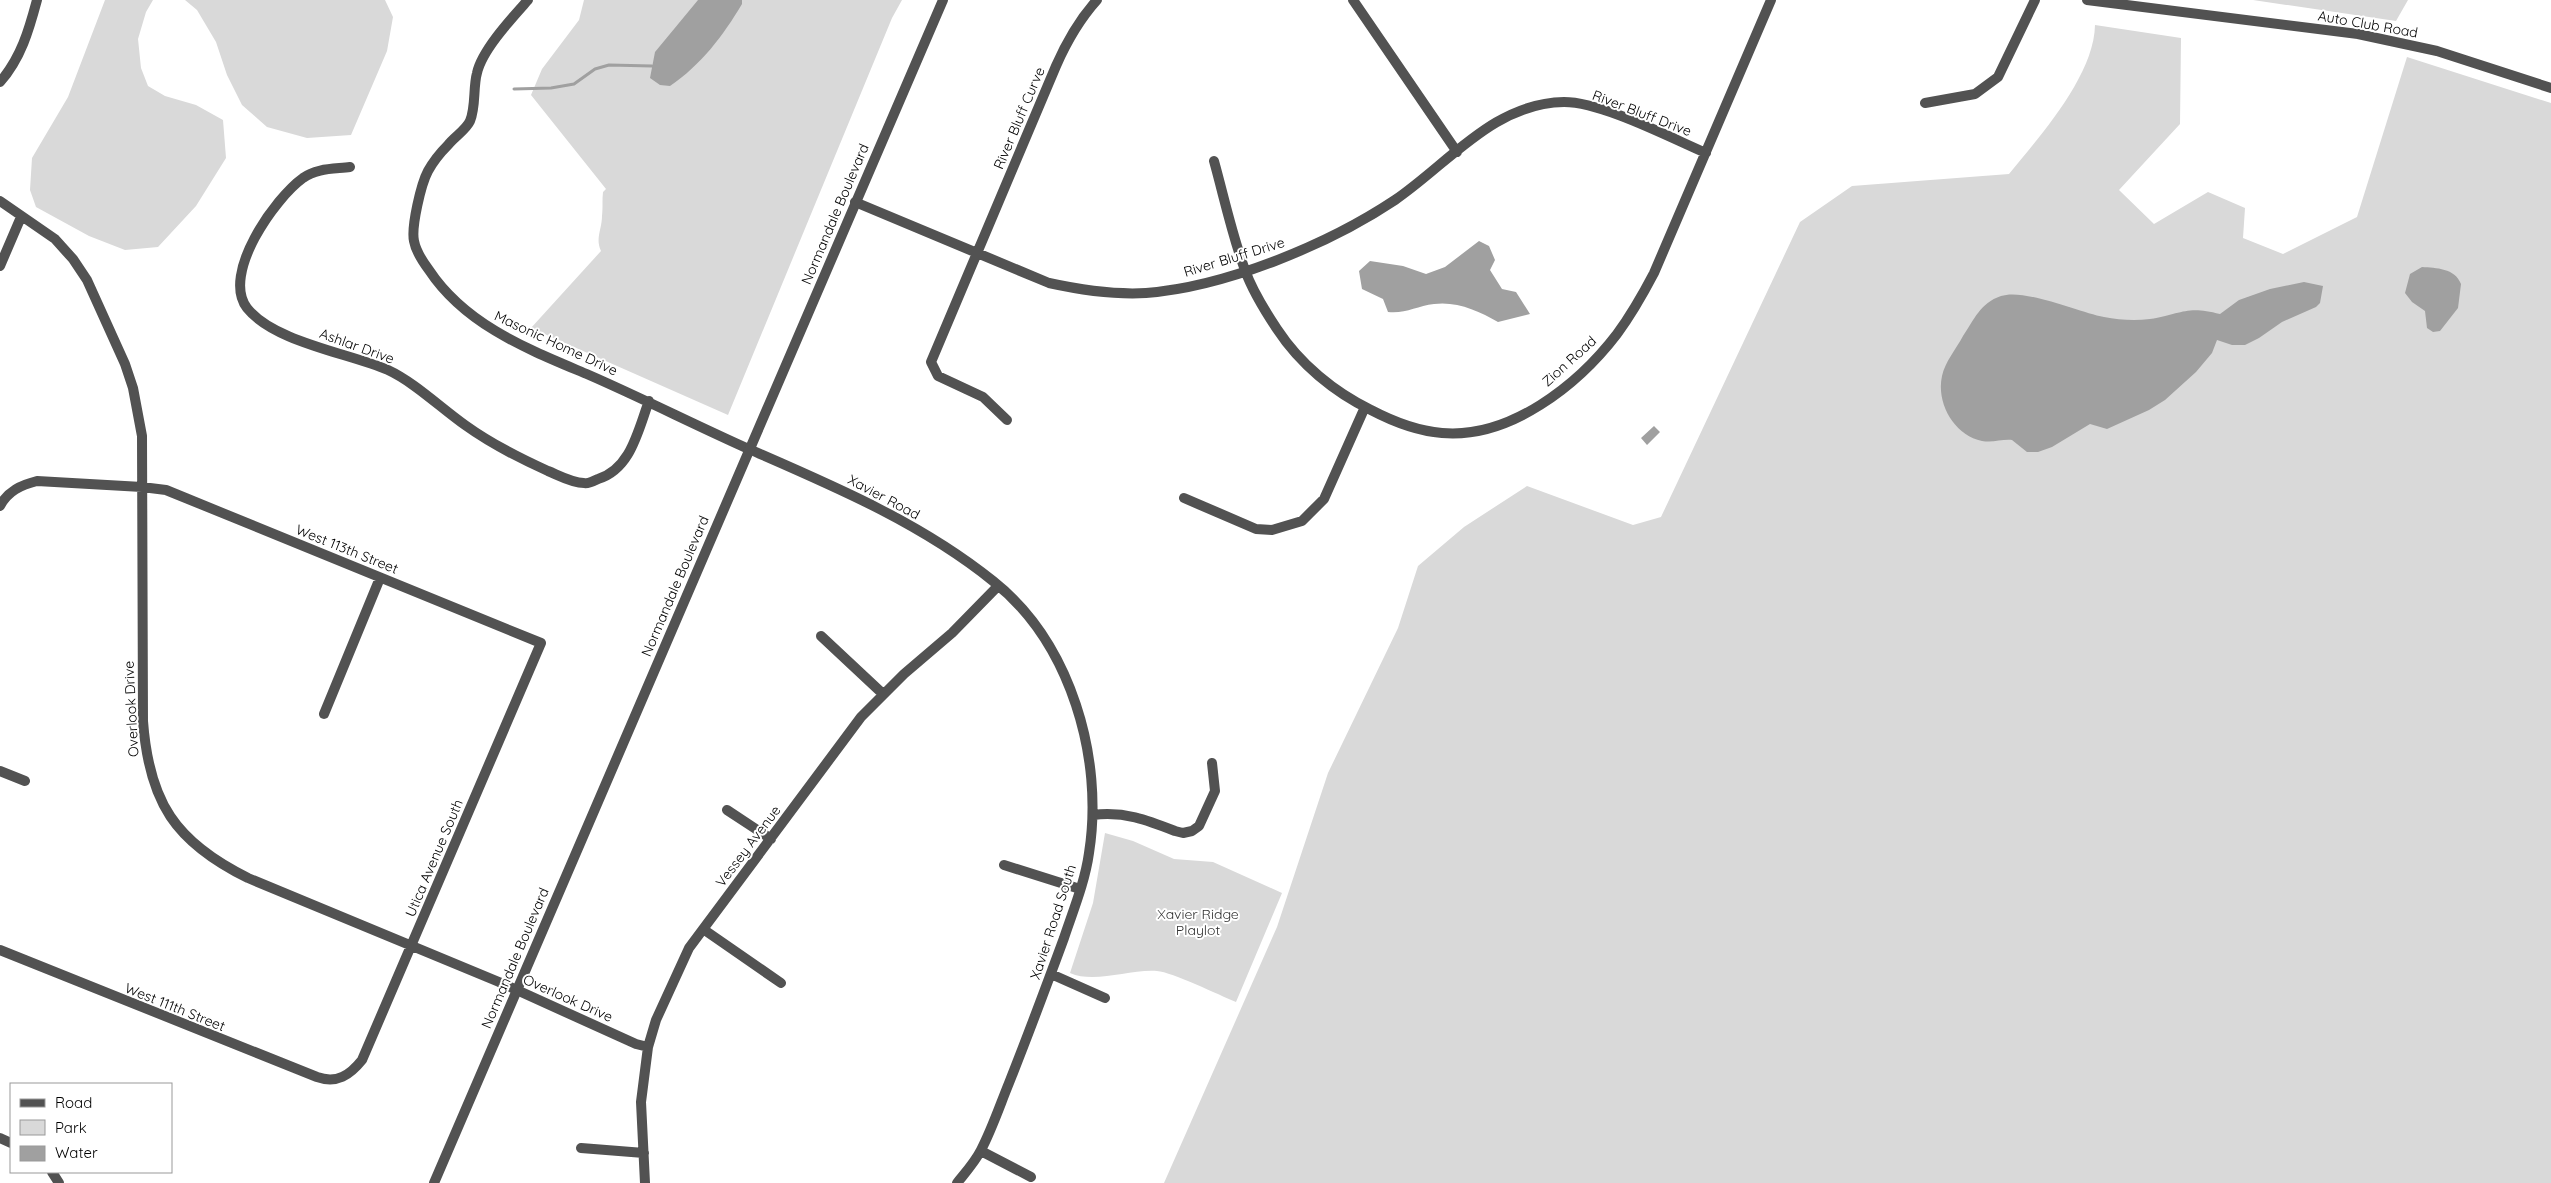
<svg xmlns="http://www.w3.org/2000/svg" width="2551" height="1183" font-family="Quicksand,sans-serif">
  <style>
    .green { fill: #d9d9d9 }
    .water { fill: #a0a0a0 }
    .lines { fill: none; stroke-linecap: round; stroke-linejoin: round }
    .stream { stroke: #a0a0a0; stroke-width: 3 }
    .minor { stroke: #525252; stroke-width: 10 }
    .tertiary { stroke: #525252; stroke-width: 10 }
    .labels { text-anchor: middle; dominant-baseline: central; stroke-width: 4; stroke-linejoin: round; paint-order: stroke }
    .street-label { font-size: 14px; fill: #000; stroke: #fff }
    .park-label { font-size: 14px; fill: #303030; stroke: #fff }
  </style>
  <rect width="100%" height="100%" fill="#fff"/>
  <path class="green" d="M105,0H153L146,12L138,39L141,68L148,86L165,96L196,105L223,120L226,158L196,206L158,247L125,250L89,236L36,207L30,190L32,158L68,97Z
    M185,0H385L393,17L387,51L351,135L307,138L267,127L242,105L227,75L216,42L197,10Z
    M584,0H902L892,18L728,415L531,328L601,251C595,239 602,229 602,216C603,207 602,200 603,192L606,189L531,95L542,69L579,20Z
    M2253,0H2408L2396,21Z
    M2095,25L2181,38L2180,124L2119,190L2154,224L2208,192L2245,208L2243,238L2283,254L2357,217L2407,57L2551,103V1183H1164L1277,927L1328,773L1398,628L1418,566L1464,527L1527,486L1633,525L1661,517L1800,222L1852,186L2009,174C2040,136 2094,76 2095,25Z
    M1105,833L1133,841L1174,859L1213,862L1282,893L1236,1002C1219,995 1172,972 1157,971C1129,969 1095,984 1070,973L1093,903Z"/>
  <path class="water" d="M698,0H742V4C723,36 701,65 670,86L660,85L650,78L655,52Z
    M1479,241L1489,246L1495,260L1490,270L1502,289L1516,292L1530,314L1498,322C1479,311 1457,301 1434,304C1417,306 1405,314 1388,312L1383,299L1362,289L1359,271L1370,261L1403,266L1426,274L1445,267Z
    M2422,267C2436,268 2455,268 2461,284L2458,308L2440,331L2433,332L2427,328L2425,311L2412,302L2405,293L2410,274Z
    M2304,282L2323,286L2320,303L2316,307L2282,322L2259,338L2245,345H2232L2217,340L2212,353L2196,372L2165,400L2149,410L2107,429L2090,424L2052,447L2038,452H2027L2012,440C2002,439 1993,443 1982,441C1954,435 1936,403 1942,376C1945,362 1956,349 1963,336C1974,320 1980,303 2001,296C2024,288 2078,312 2104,317C2119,320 2135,321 2150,319C2181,314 2187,305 2220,314L2239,300L2270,289Z
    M1654,426L1660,432L1647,445L1641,438Z"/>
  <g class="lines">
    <path class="stream" d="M514,89L551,88L574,84L595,69L609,65L652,66"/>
    <path class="minor" d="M528,0C512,18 482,50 477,73C473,87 476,107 470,121C466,130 454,137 448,145C441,152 433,162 428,171C421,184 411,227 414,241C416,252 423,262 429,270C466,326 530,350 589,375C644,399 697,426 751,450C836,487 921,523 993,581C1071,643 1104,758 1089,853C1085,882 1073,911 1064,938C1046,987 1028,1035 1009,1083C1000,1105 992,1129 981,1150C975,1162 965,1173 957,1183
      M1353,0L1457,152
      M0,82C21,58 29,30 37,0
      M1925,103L1975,94L1998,77L2035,0
      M1214,161C1224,197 1232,235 1245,270C1252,290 1265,311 1277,329C1300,364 1334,392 1371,410C1392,421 1418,431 1442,433C1510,439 1578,385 1617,334C1631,315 1643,294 1654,273L1771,0
      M350,167C335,169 316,168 303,178C275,198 221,274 247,308C274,342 348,353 388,370C414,382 441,408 465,425C490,443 519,458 548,471C558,475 572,483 584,483C588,484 594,481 598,479C631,469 638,430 649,401
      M0,201L55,239L73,259L87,280L125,364L133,388L142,436L143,721C149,802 175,842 248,878L499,982L636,1044L648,1047
      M855,202L1049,283C1081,290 1113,295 1146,293C1226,287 1329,244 1395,200C1449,163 1494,103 1564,102C1602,102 1669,137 1706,153
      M0,266L21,217
      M1007,420L983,397L938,376L931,362L1056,66C1067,41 1079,20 1097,0
      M1184,498L1256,529L1272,530L1302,521L1324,499L1365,407
      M0,506C8,491 21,485 37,481L142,487L166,490L541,643L362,1060C350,1075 337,1084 317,1077L0,950
      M821,636L883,694
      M324,714L380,578
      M0,771L25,781
      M727,810L771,839
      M1093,815C1124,811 1147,820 1175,831L1183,833L1192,831L1199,826L1215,791L1212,763
      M1004,865L1080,889
      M703,929L781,983
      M1051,974L1105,998
      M0,1138L11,1143
      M581,1148L644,1153
      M981,1151L1031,1177
      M52,1172L59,1183
      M645,1183L641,1102L648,1047L656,1020L689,948L861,717L904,674L952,633L998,586"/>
    <path class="tertiary" d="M2087,0L2358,34L2437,51L2551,88
      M434,1183L943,0"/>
  </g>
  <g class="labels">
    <g class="street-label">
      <text transform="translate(2368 24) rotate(10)">Auto Club Road</text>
      <text transform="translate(1642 113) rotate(21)">River Bluff Drive</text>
      <text transform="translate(1019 118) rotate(-67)">River Bluff Curve</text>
      <text transform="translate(835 214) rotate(-67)">Normandale Boulevard</text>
      <text transform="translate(1234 257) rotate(-17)">River Bluff Drive</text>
      <text transform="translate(556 343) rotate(25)">Masonic Home Drive</text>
      <text transform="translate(357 346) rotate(20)">Ashlar Drive</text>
      <text transform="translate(1569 361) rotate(-42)">Zion Road</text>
      <text transform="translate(884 497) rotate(28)">Xavier Road</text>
      <text transform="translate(347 549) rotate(22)">West 113th Street</text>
      <text transform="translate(675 586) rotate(-67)">Normandale Boulevard</text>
      <text transform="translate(131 709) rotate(-93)">Overlook Drive</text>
      <text transform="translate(748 846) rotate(-53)">Vessey Avenue</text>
      <text transform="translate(434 858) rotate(-67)">Utica Avenue South</text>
      <text transform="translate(1053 922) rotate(-72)">Xavier Road South</text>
      <text transform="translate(515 958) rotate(-67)">Normandale Boulevard</text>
      <text transform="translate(568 998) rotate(24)">Overlook Drive</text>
      <text transform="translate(175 1007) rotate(22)">West 111th Street</text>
    </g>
    <g class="park-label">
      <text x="1198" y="914">Xavier Ridge<tspan x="1198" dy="16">Playlot</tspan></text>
    </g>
  </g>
  <rect x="10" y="1083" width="162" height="90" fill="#ffffff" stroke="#999999"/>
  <rect x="20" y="1099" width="25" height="8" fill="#525252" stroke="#999999"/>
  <text x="55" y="1108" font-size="15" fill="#000000">Road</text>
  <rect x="20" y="1120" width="25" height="15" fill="#d9d9d9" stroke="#999999"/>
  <text x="55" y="1133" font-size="15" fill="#000000">Park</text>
  <rect x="20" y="1146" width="25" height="15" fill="#a0a0a0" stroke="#999999"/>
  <text x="55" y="1158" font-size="15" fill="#000000">Water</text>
</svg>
